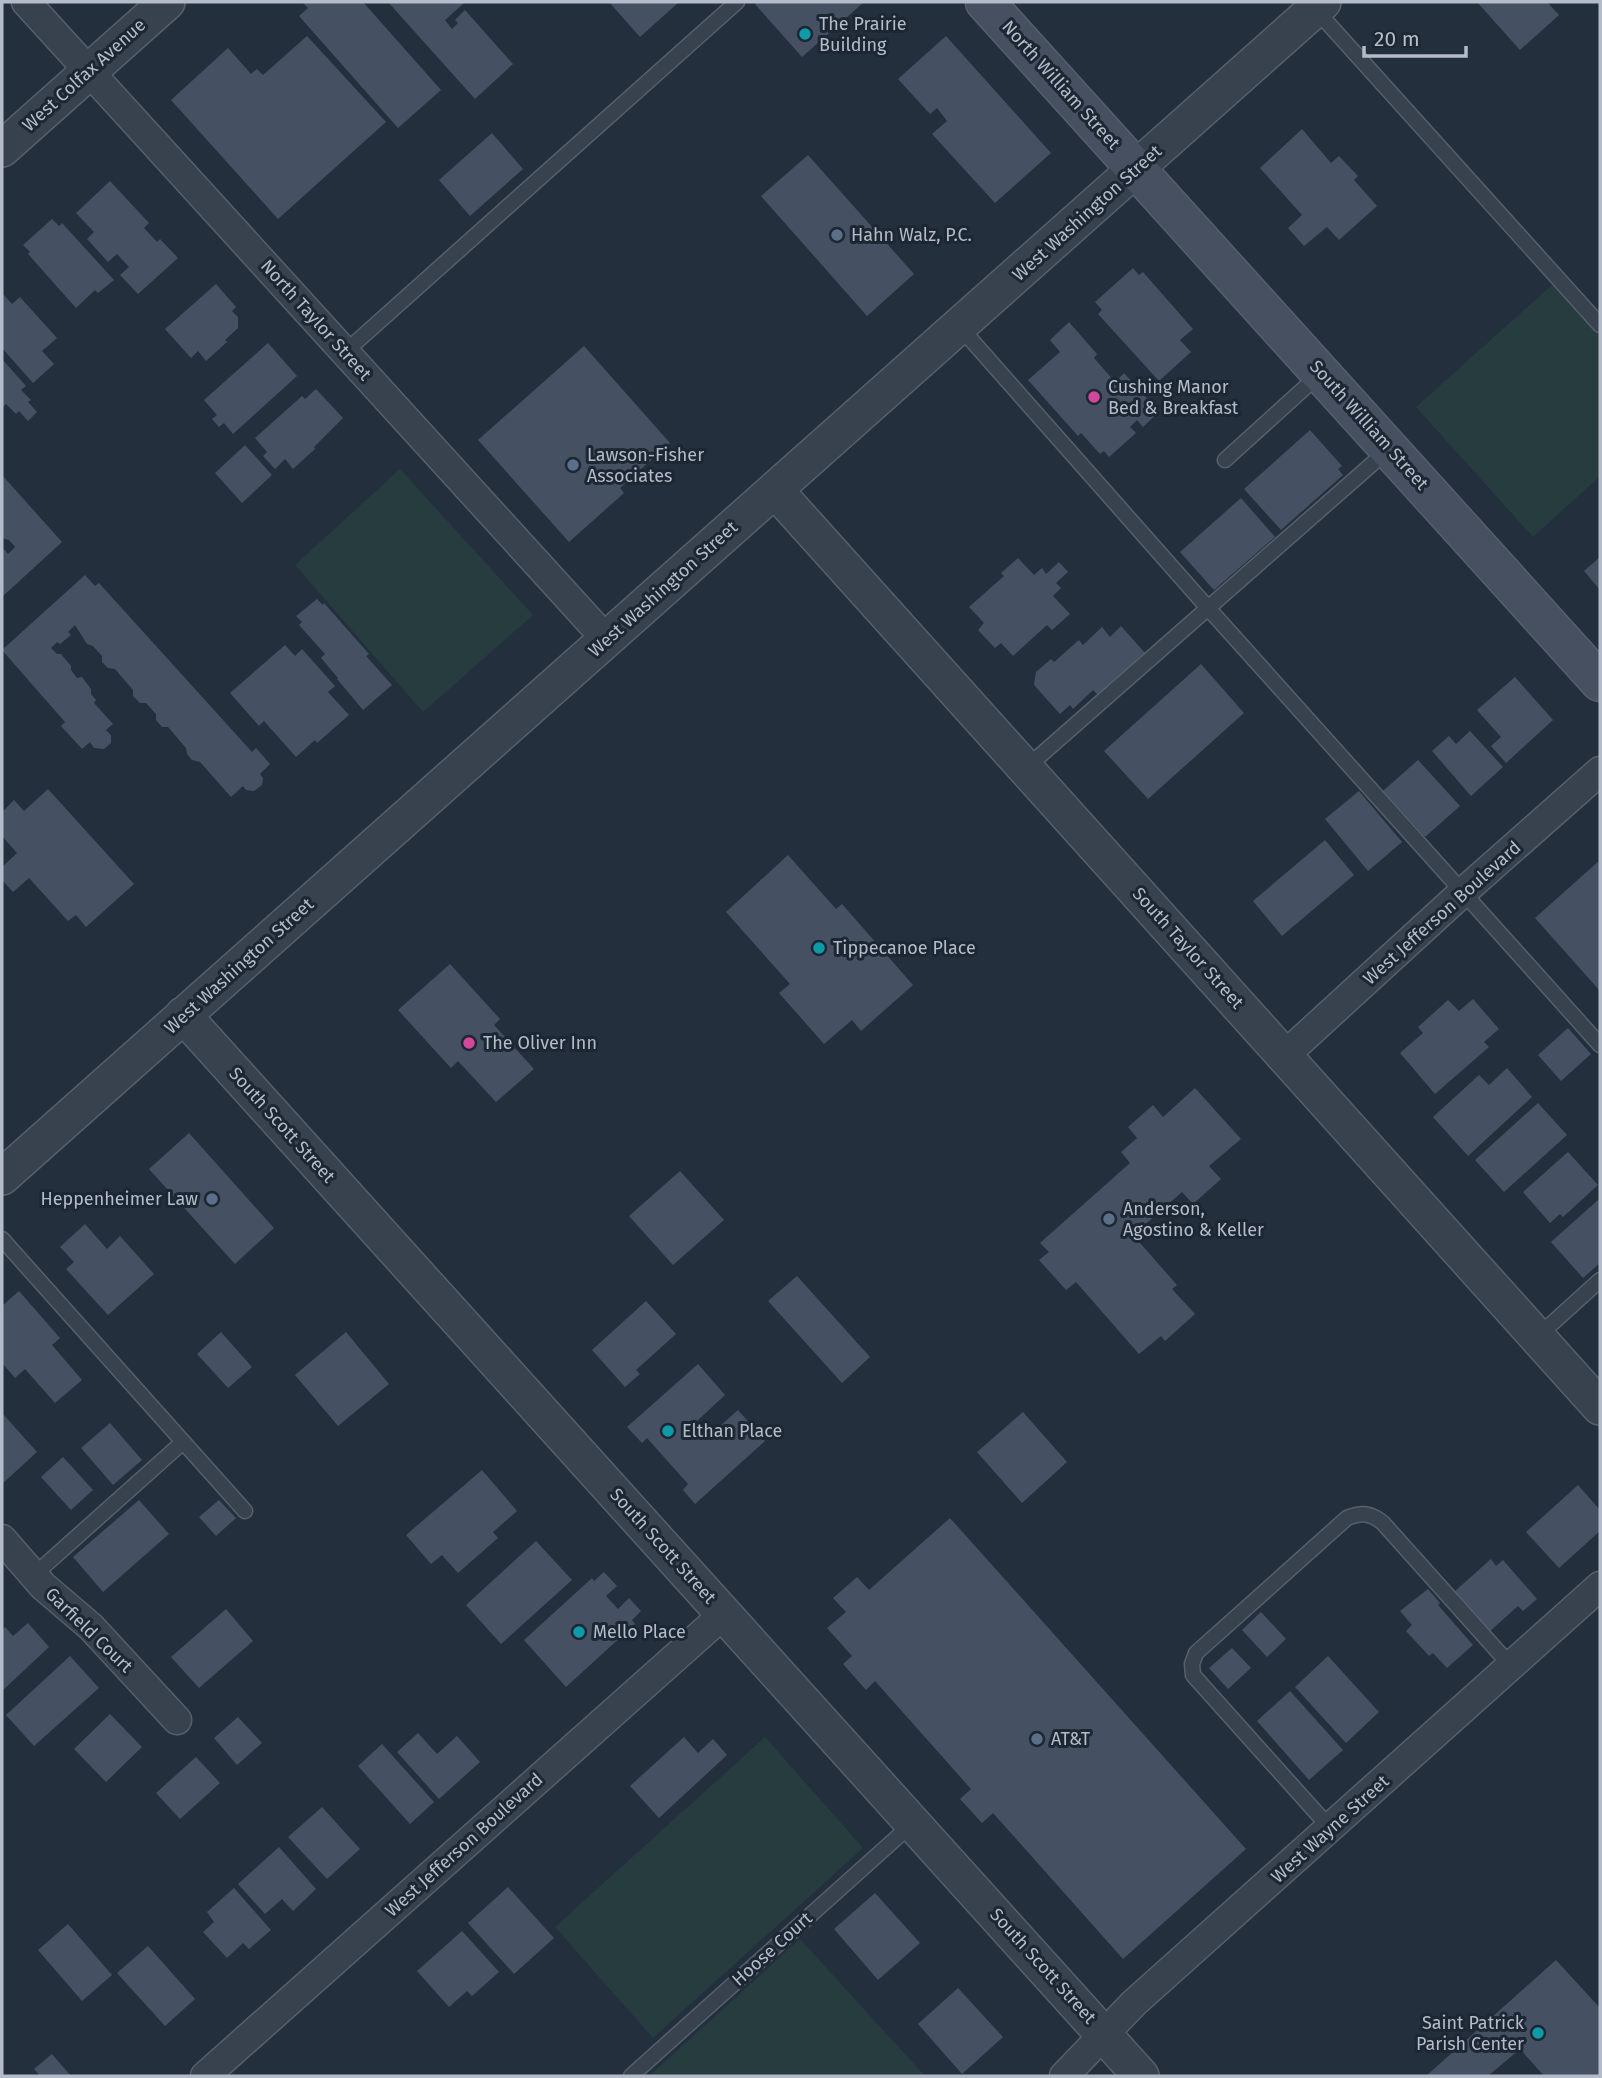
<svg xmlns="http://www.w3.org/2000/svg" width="1602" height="2078" font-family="'Fira Sans',sans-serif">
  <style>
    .green { fill: #263c3f }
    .building { fill: #455162 }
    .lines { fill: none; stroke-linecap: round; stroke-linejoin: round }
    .service-casing { stroke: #565f6c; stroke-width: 17 }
    .minor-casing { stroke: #565f6c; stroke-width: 31 }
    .tertiary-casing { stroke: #565f6c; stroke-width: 38 }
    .secondary-casing { stroke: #565f6c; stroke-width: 41 }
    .service { stroke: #38414e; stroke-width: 14 }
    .minor { stroke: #38414e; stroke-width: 28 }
    .tertiary { stroke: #38414e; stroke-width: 35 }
    .secondary { stroke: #465061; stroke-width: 38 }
    .culture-dot { fill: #0f9aa8; stroke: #1d2633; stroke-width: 2.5 }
    .service-dot { fill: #5c6f8a; stroke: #1d2633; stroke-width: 2.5 }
    .hotel-dot { fill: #d1479c; stroke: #1d2633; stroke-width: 2.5 }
    .labels { text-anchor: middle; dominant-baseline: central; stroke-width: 6; stroke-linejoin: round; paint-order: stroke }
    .poi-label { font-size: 18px; fill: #b4bcc9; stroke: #1d2633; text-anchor: start }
    .street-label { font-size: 18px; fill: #b4bcc9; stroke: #1d2633 }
  </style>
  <rect width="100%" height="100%" fill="#242f3e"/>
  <path class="green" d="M1553,284L1600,336V476L1533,537L1416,407Z
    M400,469L533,615L423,712L295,565Z
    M765,1737L863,1848L653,2038L555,1927Z
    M800,1939L925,2076H649Z"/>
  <path class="building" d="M302,2H363L441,90L398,128L299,16L308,8Z
    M388,2H465L445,20L452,29L458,23L455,20L465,10L513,64L475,99Z
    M609,2H679L640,37Z
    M757,2H864L802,57L755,4Z
    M1477,2H1547L1559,15L1520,50Z
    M307,36L386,122L278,219L171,100L228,48L251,74L257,69L263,75Z
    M946,36L1051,153L995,203L932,134L947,121L937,108L930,114L898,79Z
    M1302,129L1331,163L1339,156L1358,176L1354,180L1377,206L1339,240L1327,227L1304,246L1288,228L1302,215L1260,168Z
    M492,133L523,169L470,216L439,180Z
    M808,155L914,274L867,316L761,196Z
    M110,181L149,223L144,228L157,242L160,239L178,258L138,294L120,275L129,267L117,254L108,262L87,239L94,232L76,213Z
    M52,219L59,226L62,223L114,280L98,293L95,290L76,308L28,254L30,252L23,245Z
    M1133,268L1139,275L1143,272L1193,329L1180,340L1191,352L1159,381L1098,314L1102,310L1095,302Z
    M216,284L236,307L232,311L238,317V328L225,340L227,342L206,361L198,351L191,358L165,329Z
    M2,293L12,304L20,297L57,338L42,351L54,364L33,383L2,348Z
    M1069,322L1097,354L1094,358L1115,382L1124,373L1159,412L1143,427L1137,420L1130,427L1136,433L1109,457L1104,451L1100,454L1081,433L1078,436L1028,380L1060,352L1050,340Z
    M268,343L297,376L233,434L224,423L219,427L212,419L217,415L204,400Z
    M584,346L670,443L620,488L624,493L569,542L478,440Z
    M2,359L26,386L21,390L31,400L28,402L37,412L28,421L19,411L16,414L6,404L2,408Z
    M316,389L343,418L314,447L315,449L293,469L285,459L275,469L263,456L267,452L255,438L302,396L305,399Z
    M1310,430L1342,466L1338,469L1343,475L1281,530L1244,489Z
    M245,445L272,475L242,503L215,473Z
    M2,475L62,542L2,597V551L4,549L8,554L15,547L9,540L2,538Z
    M1241,498L1275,537L1214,590L1180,552Z
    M1600,557V590L1584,571Z
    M1018,558L1034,575L1042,568L1046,574L1059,562L1068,572L1056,583L1061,588L1053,596L1070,614L1052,630L1047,625L1013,656L1001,643L995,648L978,630L984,623L969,607L1004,576L1001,573Z
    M85,575L95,586L99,583L252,752L256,748L270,764L260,774L263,778L262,785L254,791L246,790L243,786L231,797L200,762L192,760L187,754L186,748L168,727H162L156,720V714L146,703H140L133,696V690L115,669L108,668L102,662V656L93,646L87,644L75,625L68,632L71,635L60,644L57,642L51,648L57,654H61L71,666V670L77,678L82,677L91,689V694L96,700L94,703L113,724L106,730L111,735V743L104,749L94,748L90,742L82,749L61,726L65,722L2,650Z
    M317,599L323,605L324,603L369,654L366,656L392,685L363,710L337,679L338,678L321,658L325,654L299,625L302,622L296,616Z
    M1121,626L1145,653L1098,695L1093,690L1073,709L1070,705L1060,714L1034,685L1036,672L1051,659L1054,662L1079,640L1083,645L1102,627L1110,637Z
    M285,645L295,656L302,649L335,686L328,692L349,715L317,743L315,740L296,757L264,721L259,726L230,693Z
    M1201,664L1244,713L1148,799L1104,751Z
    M1515,677L1553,720L1506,763L1491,746L1501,737L1477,710Z
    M1470,731L1503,767L1471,796L1432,751L1449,736L1456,744Z
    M1418,760L1460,806L1425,837L1383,791Z
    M48,789L134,884L86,927L76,915L68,921L29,878L13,892L2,880V867L17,853L2,836V812L14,800L24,811Z
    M1359,791L1402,842L1368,871L1325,819Z
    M1325,840L1354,875L1282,936L1253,901Z
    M788,855L836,909L842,904L913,985L861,1031L852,1020L824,1044L779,993L790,984L726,912Z
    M1600,860V991L1535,918Z
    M450,964L500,1019L494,1025L534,1069L496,1102L458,1061L451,1068L398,1010Z
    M1473,999L1499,1029L1484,1042L1489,1047L1435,1094L1400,1053L1423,1033L1418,1027L1448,1000L1459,1011Z
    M1568,1028L1591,1054L1561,1081L1538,1055Z
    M1507,1068L1532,1097L1468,1156L1433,1117L1479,1075L1489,1085Z
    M1195,1088L1241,1139L1209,1166L1221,1179L1193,1204L1182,1192L1133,1235L1177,1285L1172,1289L1195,1314L1165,1341L1161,1336L1139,1354L1076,1282L1066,1290L1039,1260L1049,1252L1040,1243L1130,1163L1121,1152L1137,1138L1128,1127L1153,1105L1163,1117Z
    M1538,1103L1567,1135L1504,1192L1475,1160Z
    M189,1133L274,1228L235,1264L149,1169Z
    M1568,1152L1598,1185L1563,1217L1560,1214L1550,1223L1523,1192Z
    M680,1171L724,1220L673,1265L629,1216Z
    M1598,1200L1600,1202V1263L1583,1278L1551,1242Z
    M85,1224L107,1249L120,1236L154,1274L108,1315L66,1269L74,1262L60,1247Z
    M797,1276L870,1357L842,1383L768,1301Z
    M19,1291L60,1338L52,1345L82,1380L55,1403L25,1369L15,1378L2,1363V1306Z
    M646,1301L676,1334L636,1370L640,1374L625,1387L592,1350Z
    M221,1332L252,1367L228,1388L197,1354Z
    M346,1332L389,1384L338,1426L295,1375Z
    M698,1364L725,1395L697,1421L710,1435L738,1410L765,1441L695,1504L683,1490L688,1484L647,1438L642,1443L627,1427Z
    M1023,1412L1067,1462L1022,1503L977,1452Z
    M2,1413L37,1452L2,1484Z
    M110,1423L142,1460L113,1485L81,1448Z
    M63,1457L93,1490L71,1510L41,1477Z
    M482,1470L517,1511L493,1532L498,1538L458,1573L442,1555L431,1564L406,1535Z
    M1578,1485L1600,1510V1531L1559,1568L1526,1532Z
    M139,1500L169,1534L103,1592L73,1557Z
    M219,1500L236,1518L216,1536L199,1517Z
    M950,1518L1246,1849L1123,1959L993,1813L982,1823L960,1799L971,1789L875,1681L866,1690L843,1664L852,1656L827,1628L846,1612L833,1598L857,1577L869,1590Z
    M536,1541L572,1580L501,1644L466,1605Z
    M1491,1559L1496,1566L1503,1560L1537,1599L1523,1611L1518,1606L1489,1632L1454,1592Z
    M604,1572L617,1586L606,1596L618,1609L629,1598L641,1611L632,1620L635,1624L566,1687L524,1640L592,1578L594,1581Z
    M1428,1589L1440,1603L1438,1605L1473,1645L1447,1668L1433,1653L1429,1656L1406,1631L1412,1625L1400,1611Z
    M226,1609L253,1641L199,1688L171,1657Z
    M1261,1612L1286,1639L1267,1657L1242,1630Z
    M28,1623L49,1647L2,1691V1630L5,1627L13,1636Z
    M1232,1648L1251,1668L1228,1689L1209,1668Z
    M70,1656L99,1688L34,1746L6,1715Z
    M1328,1656L1379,1712L1346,1743L1295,1687Z
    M1290,1691L1343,1750L1309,1780L1257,1721Z
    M110,1714L142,1747L106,1782L74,1749Z
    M238,1717L262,1743L237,1765L214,1738Z
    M418,1733L437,1754L457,1736L480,1762L439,1799L397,1752Z
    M684,1737L698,1753L713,1739L727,1755L659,1818L630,1786Z
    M382,1744L434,1802L410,1824L358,1766Z
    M196,1757L220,1783L180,1819L156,1793Z
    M322,1807L360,1849L327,1879L288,1837Z
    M279,1847L316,1889L293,1911L282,1899L265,1914L238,1884Z
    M508,1887L554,1938L514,1974L468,1923Z
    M234,1888L271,1930L249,1949L243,1943L227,1958L203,1932L214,1922L207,1912Z
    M875,1893L920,1943L878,1980L834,1929Z
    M68,1924L112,1975L82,2001L38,1950Z
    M462,1931L499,1972L472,1996L467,1991L449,2007L417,1971Z
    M148,1946L195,1999L165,2026L117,1973Z
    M1556,1960L1600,2008V2076H1544L1520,2049L1488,2076H1426Z
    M958,1988L1003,2037L962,2074L918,2024Z
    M52,2054L71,2076H40L34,2069Z"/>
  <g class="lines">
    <defs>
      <path id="service" d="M1316,10L1600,325
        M959,326L1208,608L1600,1045
        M345,352L737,2
        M1225,460L1321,373
        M1026,768L1388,450
        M2,1239L245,1511
        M1537,1337L1600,1280
        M34,1575L183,1442
        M1331,1829L1193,1675L1192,1664L1196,1653L1347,1518C1362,1512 1371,1513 1383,1523L1511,1666
        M631,2076L912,1824"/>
      <path id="minor" d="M26,2L606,639
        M1284,1056L1462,893L1600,771
        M2,1539L43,1586L91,1627L177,1720
        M205,2076L724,1614
        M1064,2076L1134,2003L1600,1586"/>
      <path id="tertiary" d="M2,149L167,2
        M775,490L1600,1407
        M183,1015L1141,2076
        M2,1177L1323,2"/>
      <path id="secondary" d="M985,2L1600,682"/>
    </defs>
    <use href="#service" class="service-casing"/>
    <use href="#minor" class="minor-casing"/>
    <use href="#tertiary" class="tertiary-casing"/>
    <use href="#secondary" class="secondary-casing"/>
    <use href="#service" class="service"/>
    <use href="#minor" class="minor"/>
    <use href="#tertiary" class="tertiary"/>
    <use href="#secondary" class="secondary"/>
  </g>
  <g class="culture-dot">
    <circle cx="805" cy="34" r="7"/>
    <circle cx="819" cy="948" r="7"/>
    <circle cx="668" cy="1431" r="7"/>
    <circle cx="579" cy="1632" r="7"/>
    <circle cx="1538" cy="2033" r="7"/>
  </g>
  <g class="service-dot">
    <circle cx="837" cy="235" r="7"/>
    <circle cx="573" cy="465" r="7"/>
    <circle cx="212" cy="1199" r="7"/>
    <circle cx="1109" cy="1219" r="7"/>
    <circle cx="1037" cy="1739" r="7"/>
  </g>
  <g class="hotel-dot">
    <circle cx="1094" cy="397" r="7"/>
    <circle cx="469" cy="1043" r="7"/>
  </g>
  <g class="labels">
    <g class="poi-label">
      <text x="819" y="24">The Prairie<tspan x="819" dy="21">Building</tspan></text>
      <text x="851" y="235">Hahn Walz, P.C.</text>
      <text x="1108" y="387">Cushing Manor<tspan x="1108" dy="21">Bed &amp; Breakfast</tspan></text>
      <text x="587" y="455">Lawson-Fisher<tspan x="587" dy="21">Associates</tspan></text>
      <text x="833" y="948">Tippecanoe Place</text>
      <text x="483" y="1043">The Oliver Inn</text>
      <text x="198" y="1199" text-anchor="end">Heppenheimer Law</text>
      <text x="1123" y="1209">Anderson,<tspan x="1123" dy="21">Agostino &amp; Keller</tspan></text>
      <text x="682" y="1431">Elthan Place</text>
      <text x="593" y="1632">Mello Place</text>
      <text x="1051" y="1739">AT&amp;T</text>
      <text x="1524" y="2023" text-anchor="end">Saint Patrick<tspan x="1524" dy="21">Parish Center</tspan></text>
    </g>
    <g class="street-label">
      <text transform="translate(84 75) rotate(-42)">West Colfax Avenue</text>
      <text transform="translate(1061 85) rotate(48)">North William Street</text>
      <text transform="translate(1087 213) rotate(-42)">West Washington Street</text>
      <text transform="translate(316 320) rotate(48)">North Taylor Street</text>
      <text transform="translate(1369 425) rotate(48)">South William Street</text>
      <text transform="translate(663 589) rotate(-42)">West Washington Street</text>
      <text transform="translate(1442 913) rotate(-42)">West Jefferson Boulevard</text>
      <text transform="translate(1188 948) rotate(48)">South Taylor Street</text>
      <text transform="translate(239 966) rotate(-42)">West Washington Street</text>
      <text transform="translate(282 1125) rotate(48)">South Scott Street</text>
      <text transform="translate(663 1546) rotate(48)">South Scott Street</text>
      <text transform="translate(89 1630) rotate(44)">Garfield Court</text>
      <text transform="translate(1330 1829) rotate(-42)">West Wayne Street</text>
      <text transform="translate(464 1845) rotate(-42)">West Jefferson Boulevard</text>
      <text transform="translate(772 1949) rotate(-42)">Hoose Court</text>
      <text transform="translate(1043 1966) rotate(48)">South Scott Street</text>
    </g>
  </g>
  <rect width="1602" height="2078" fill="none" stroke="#b4bcc9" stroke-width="7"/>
  <path d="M1364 46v10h102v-10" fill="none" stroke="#b4bcc9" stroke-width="3.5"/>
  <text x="1374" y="46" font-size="21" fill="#b4bcc9" stroke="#1d2633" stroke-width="5" paint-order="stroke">20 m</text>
</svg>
